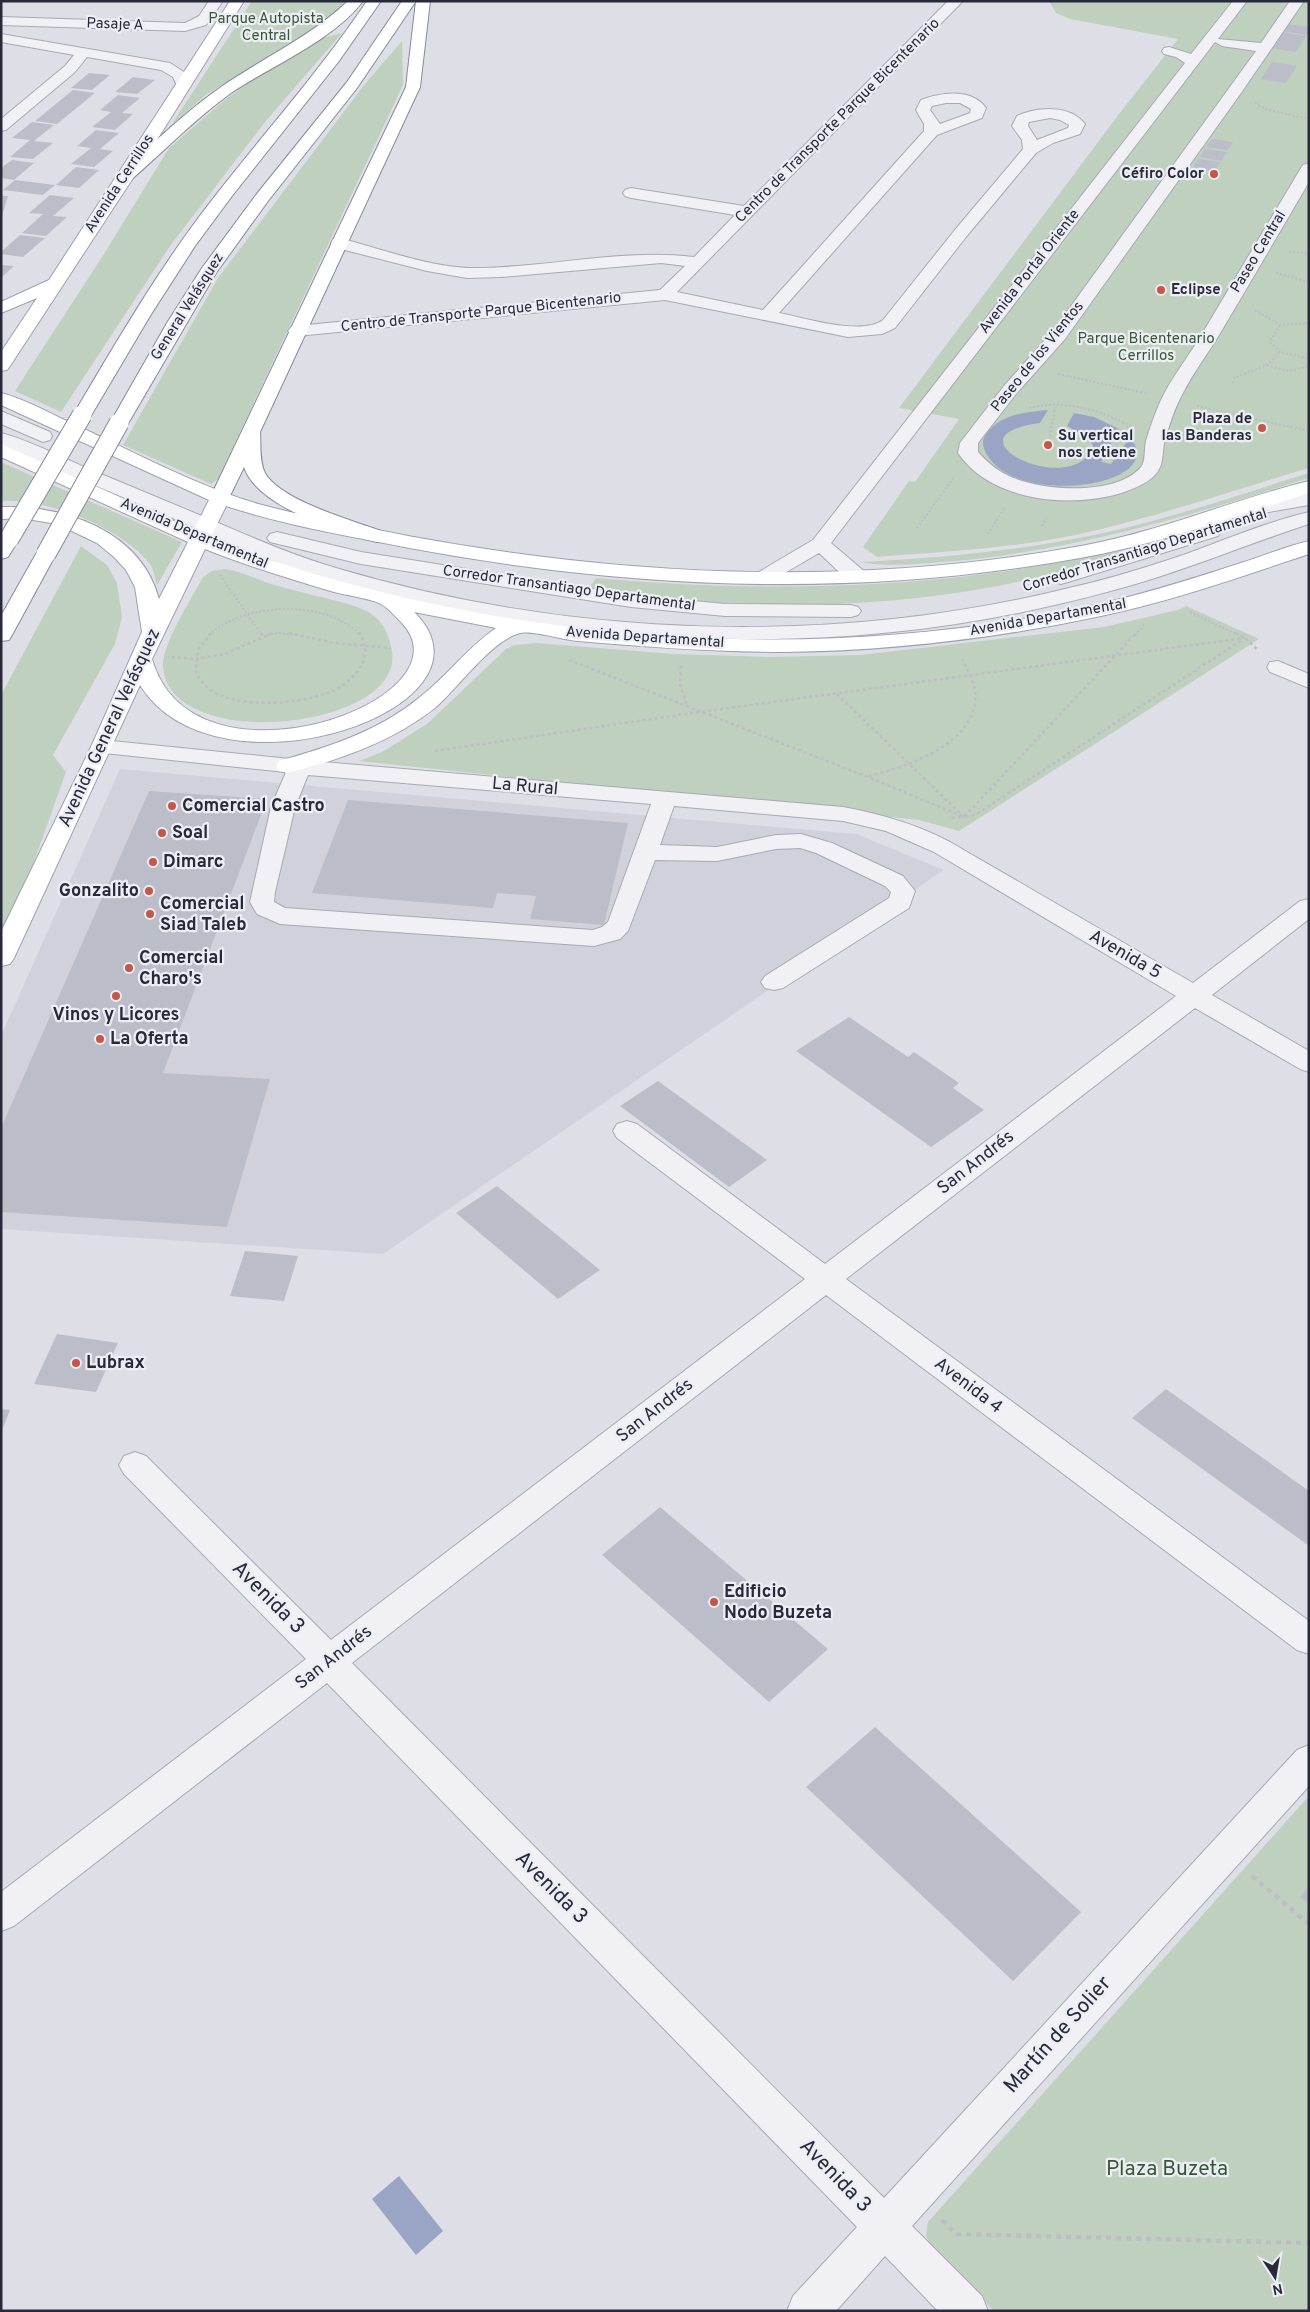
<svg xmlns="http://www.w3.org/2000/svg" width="1310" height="2312" font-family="Overpass,sans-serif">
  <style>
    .built { fill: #d0d1db }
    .green { fill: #bfd0bf }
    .water { fill: #9aa4c5 }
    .building { fill: #bbbdc9 }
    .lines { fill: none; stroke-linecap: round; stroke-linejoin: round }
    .minor-casing { stroke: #a7a9b3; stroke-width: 2 }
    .major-casing { stroke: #9ea0b1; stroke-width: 2 }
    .highway-casing { stroke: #86899c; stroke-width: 2 }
    .path-far2 { stroke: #bcbdc5; stroke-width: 2; stroke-dasharray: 2 2; stroke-linecap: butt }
    .path-far1 { stroke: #bcbdc5; stroke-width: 2.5; stroke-dasharray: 3 3; stroke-linecap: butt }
    .path { stroke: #bcbdc5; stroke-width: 4.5; stroke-dasharray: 5 5; stroke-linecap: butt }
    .minor { fill: #f0f0f5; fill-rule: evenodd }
    .major { fill: #fff; fill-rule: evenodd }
    .highway { fill: #fff; fill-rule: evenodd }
    .highway-bridge-casing { stroke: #86899c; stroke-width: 21; stroke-linecap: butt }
    .highway-bridge { stroke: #fff; stroke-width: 19 }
    .poi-dot { fill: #c55648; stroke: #edeef4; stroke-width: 2 }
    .labels { text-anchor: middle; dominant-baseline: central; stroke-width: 4.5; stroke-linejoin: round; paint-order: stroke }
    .far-park-label { font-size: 15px; fill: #365738; stroke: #edeef4 }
    .far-street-label { font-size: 15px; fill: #282a3c; stroke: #edeef4 }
    .far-poi-label { font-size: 15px; font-weight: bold; fill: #282a3c; stroke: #edeef4; text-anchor: end }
    .street-label { font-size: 18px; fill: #282a3c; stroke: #edeef4 }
    .poi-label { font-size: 18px; font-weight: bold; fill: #282a3c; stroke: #edeef4; text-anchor: start }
    .near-street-label { font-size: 21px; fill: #282a3c; stroke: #edeef4 }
    .near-park-label { font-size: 21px; fill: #365738; stroke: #edeef4 }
  </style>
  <rect width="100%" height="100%" fill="#dedfe6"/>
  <path class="built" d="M120,769L856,834L944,870L383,1254L1,1229V1036Z"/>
  <path class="green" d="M252,1H348L315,29L207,94L172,124Z
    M1049,1H1309V468C1238,489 1168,513 1097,530C1026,548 950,551 877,557L863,547L909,481L915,482L959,419L899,408L1119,114L1178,39L1070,19L1056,13Z
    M342,33L265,122L170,246L61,412L15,391L104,254L169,148L227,98L261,74L323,38Z
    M402,41L403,85L218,479L211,484L123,445L218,278L365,84Z
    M1,462L182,542L157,585C155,578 154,569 149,563C122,528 45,497 1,501Z
    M1309,473V478C1191,515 1078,550 954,561C923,563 891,568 860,562C938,558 1017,551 1094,535C1167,520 1238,495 1309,473Z
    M81,546L107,565L117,583L122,617L115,644L53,755L66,772L28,878L1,931V695Z
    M1123,550L1118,555C1077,567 1035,579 993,587C860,611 722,610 589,588L596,578C724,590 858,590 985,574C1032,568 1078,559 1123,550Z
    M225,569C240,571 254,578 268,583C280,587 293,590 305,593C325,599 351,602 370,613C383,621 388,633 391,647C414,729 167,756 163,666C162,644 192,598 203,577L212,571Z
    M1186,606L1259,639L959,831L919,820L359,761L382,752L427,724L506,649L514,645L536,643L674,654L771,657L860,655L1104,627L1178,610Z
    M1309,1796V2311H994L931,2247L926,2235L928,2222Z"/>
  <path class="water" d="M1048,410L1040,423C939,436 1075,501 1093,446L1088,438L1067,426L1074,413L1094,417L1119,429L1101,462L1111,464L1130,437C1132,441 1136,446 1137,450C1138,458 1133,466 1127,470C1095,493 1010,493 987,455C983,448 981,441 986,434C1000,414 1026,412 1048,410Z
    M399,2176L443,2231L416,2255L372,2199Z"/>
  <path class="building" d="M1287,24L1309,27V32L1307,35L1282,31Z
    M1281,32L1306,36L1296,52L1271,48Z
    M1272,62L1297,66L1286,83L1261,79Z
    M89,73L110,75L92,90L71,88Z
    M133,77L155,80L137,94L115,92Z
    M73,90L95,93L57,124L35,121Z
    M118,95L140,98L122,113L133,114L115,130L92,127L111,112L100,110Z
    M32,122L54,125L34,141L53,143L33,159L10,157L30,140L12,138Z
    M96,130L119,133L100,149L113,151L94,167L71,164L91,148L77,146Z
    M1212,139L1233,142L1228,150L1206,147Z
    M1205,149L1227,152L1222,161L1200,157Z
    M1198,159L1220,162L1215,171L1193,167Z
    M12,160L34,163L14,180L1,178V168Z
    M76,167L99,170L79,188L56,185Z
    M15,180L55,185L43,195L3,190Z
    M50,195L74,198L53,216L67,217L46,236L22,233L43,214L29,213Z
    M1,196H8L2,216H1Z
    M20,235L45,238L23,257L1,254V252Z
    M1,265L14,266L1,278Z
    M149,791L267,799L163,1073L270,1079L227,1227L1,1212V1128Z
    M348,800L628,823L604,925L530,919L536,896L497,893L493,908L312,893Z
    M849,1017L908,1057L914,1052L959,1083L953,1088L984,1110L931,1147L796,1051Z
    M658,1081L767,1160L729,1187L620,1106Z
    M497,1186L600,1270L558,1299L456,1213Z
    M245,1251L298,1256L284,1301L230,1296Z
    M57,1334L118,1343L96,1392L34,1384Z
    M1166,1389L1309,1491V1546L1132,1418Z
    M1,1409L10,1410L1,1433Z
    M660,1507L828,1649L769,1702L602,1555Z
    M875,1727L1081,1912L1013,1981L806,1787Z
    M1309,1887V1904L1300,1897Z"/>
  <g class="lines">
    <defs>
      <path id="minor" d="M209,1H223L206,25L185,31L1,25V17L185,23L199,16Z
        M948,1H963L677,292L763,310L924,131V124L916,110L921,100C941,92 972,88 986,108L982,118L937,135L779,313C806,318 860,336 883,320L954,231L1023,149L1022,140L1012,126L1017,116C1036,107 1070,104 1085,124L1080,134L1053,143L1036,153L966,237L895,328L882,334L848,337L665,300L297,336L291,335L288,331L291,327L297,326L660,290L685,266L661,263L501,277L467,278L427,271L333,247L331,243L333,239L339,238C378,248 430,267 469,268C544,269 619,248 694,257L735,215L631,198L625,196L623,193L625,190L631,188L744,206ZM946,103H960L971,109L970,113L940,124L930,110L932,106ZM1050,118L1060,120L1069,125L1068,128L1037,140L1028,126L1029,122Z
        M1233,1H1247L1218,39L1261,43L1290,1H1304L1241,93L1065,339L1016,394L978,443V452C987,462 995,469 1007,475C1038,491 1116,497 1141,467C1146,461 1144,449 1146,441C1151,424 1157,407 1165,392C1176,372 1190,354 1202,334C1235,279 1268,223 1301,168L1303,165L1309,163V182C1279,233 1249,285 1219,335C1207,355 1193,373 1183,393C1174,409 1169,426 1164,443C1162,455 1164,465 1155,475C1145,485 1131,490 1118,494C1066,508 991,501 958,453L960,443L1004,386L1053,331L1256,51L1222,46L1215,42L831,543L865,572L868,576L865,580C847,585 832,564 819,553L771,581L764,583L757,581L754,577L757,573L813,540L1185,63L1176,57L1164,54L1162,51L1164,48L1169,47L1191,54Z
        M1,34L170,63L184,72L190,85L183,89L178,88L173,77L161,70L87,57L75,72L6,130L1,131V119L65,66L74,55L1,42Z
        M1,411L50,432L52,436L50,440L43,442L1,424Z
        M1,433C31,441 61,457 89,469C129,486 169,502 209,519C251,537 292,555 336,568C572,638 830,647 1069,588C1109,579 1148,567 1186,554C1227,539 1267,522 1309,512V524C1259,540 1211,560 1161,576C1116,591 1069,602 1023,612C831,652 632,646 441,606C393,596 344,585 296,569C259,557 225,540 189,525C127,499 64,472 1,446Z
        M1309,493V505L1234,518L1227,516L1224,512L1227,508L1234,506Z
        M1211,526L1218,528L1221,532L1218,536L1068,582L1061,584L1054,582L1051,578L1054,574Z
        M277,532L361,552L631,595L725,604L851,605L858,607L861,611L858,615L851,617L725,616L631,607L361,564L270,542L267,538L270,534Z
        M1278,661L1309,674V688L1270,672L1267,667L1270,662Z
        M102,740L300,760L843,807C881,814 916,824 950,842L1193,983L1300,901L1309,899V919L1212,995L1309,1051V1072L1300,1069L1195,1008L846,1279L1309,1621V1654L1297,1650L826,1295L352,1663L884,2198L1297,1750L1309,1745V1786L912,2226L982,2296L988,2311H938L885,2256L836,2311H787L793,2296L857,2227L327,1683L14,1926L1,1931V1892L306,1659L124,1474L119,1465L124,1456L135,1452L146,1456L331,1640L805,1279L617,1138L613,1131L617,1124L627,1121L637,1124L825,1264L1176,996L934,852L886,831L843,821L674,806L660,845L717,847L776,835L801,834L832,843L903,876L915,891L909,908L783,988L774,990L765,988L761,982L765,976L889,898L891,892L885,886L816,853L800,848L776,849L717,861L655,860L628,931L620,939L594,946L280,924L257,914L250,902L271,807L286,772L94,752L91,747L94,742ZM308,775L651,804L608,922L602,927L593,930L285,908L274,902L275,892L295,807Z"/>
      <path id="major" d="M230,1H244L135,175L10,366L7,370L1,371V352L37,298L1,313V302L49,280Z
        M1,393C25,399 47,412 69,422C133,451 195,486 262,505C310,518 359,526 408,536C629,577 859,587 1081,546C1159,532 1232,500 1309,481V493C1233,518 1158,544 1080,558C856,599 626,589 404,547C344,535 284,525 226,506L211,537C276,565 346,584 415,600C640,650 879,654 1104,603C1151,592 1198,577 1244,562C1266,555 1287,546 1309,541V554C1240,577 1172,601 1101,616C998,638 890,651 784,652C715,652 647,647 578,641C565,640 531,630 520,633C492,640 457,689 435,708C392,742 339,760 287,773L279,771L276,766L279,761C329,747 379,731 420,697C447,676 467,648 496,628L414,612C512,708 216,808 140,685L14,958L10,964L1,966V932L91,747L142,632L135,587L126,570L114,557L97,543L57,524L21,518L1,519V507C65,505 141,531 159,599L188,542L1,457V444L194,530L209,500L1,405ZM205,549C247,566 290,579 334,592C345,595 372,599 381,604C388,608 395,616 401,622C477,700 192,801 152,659Z"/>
      <path id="highway" d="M348,1H363C334,40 271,66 231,93C196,118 165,150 133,178H121L119,175L121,172C154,143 185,112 221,87C263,58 310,37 348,1Z
        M367,1H381L339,61L232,196L195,246L150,316L89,419L82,421L75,419L73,415C113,348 152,280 199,217C254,144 316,77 367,1Z
        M402,1H416L357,88L268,201L216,273L126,427L119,429L112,427L110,423L167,323L202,268L256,195L347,82Z
        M416,1H430L420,87L260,432C261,445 259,461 265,473C281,501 354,521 384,532L387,536L384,540L377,542C340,533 256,506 244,467L227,502L220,504L213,502L210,498L406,87Z
        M9,533L16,535L19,539L8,557L1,559V536Z
        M46,548L53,550L56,554L12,635L9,640L1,641V616L36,554L39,550Z"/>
    </defs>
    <use href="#minor" class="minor-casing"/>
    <use href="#major" class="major-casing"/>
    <use href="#highway" class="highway-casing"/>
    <path class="path-far2" d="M1255,103L1265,109L1309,119
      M1289,252L1309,253
      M1276,273L1309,282
      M1255,310L1280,325L1309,323
      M1280,325L1270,342L1280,352L1309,359
      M1133,353L1163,359
      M1267,365L1288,371L1306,367L1309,362
      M1058,374L1145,393
      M1233,383L1234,378L1267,365L1280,352
      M1197,406L1309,431
      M1029,408C1065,399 1099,410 1131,426
      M1049,440L1056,404
      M1107,458L1129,425
      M1042,526L1046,518
      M917,528L955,476
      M988,534L1005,507
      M220,575L262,635
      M1190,612L1238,635
      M209,635C243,602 328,599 360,635
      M267,635L279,633L296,635
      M1135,635L1144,625"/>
    <path class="path-far1" d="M211,633L198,650L196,672C199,677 202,683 207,687C234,712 319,705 346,683C350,680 353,675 357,672C367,661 368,646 359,633
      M261,633L263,636
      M289,633L334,643L391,648
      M1235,633L1245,638L1258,650
      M172,657L196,659L226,654L272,633
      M569,660L868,777L964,817L1136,633
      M681,666L680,684L687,706
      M837,694L964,817L948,818
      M435,751L699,712L1245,638
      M869,776C906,767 968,747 975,703C978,687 969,672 962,659
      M966,817L975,815L1242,640"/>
    <path class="path" d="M1252,1876L1309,1924
      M942,2220L956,2234L1309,2243"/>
    <use href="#minor" class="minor"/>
    <use href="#major" class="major"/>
    <use href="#highway" class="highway"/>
    <defs>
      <path id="highway-bridge" d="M9,539L82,415
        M46,554L119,423"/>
    </defs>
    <use href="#highway-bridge" class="highway-bridge-casing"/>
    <use href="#highway-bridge" class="highway-bridge"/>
  </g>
  <g class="poi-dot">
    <circle cx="1214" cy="174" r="5"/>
    <circle cx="1161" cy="290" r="5"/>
    <circle cx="1262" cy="428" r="5"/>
    <circle cx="1048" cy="445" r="5"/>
    <circle cx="172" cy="806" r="5"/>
    <circle cx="162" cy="833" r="5"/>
    <circle cx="153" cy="862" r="5"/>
    <circle cx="149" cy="891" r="5"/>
    <circle cx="150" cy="914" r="5"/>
    <circle cx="129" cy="968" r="5"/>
    <circle cx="116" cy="996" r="5"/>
    <circle cx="100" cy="1039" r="5"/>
    <circle cx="76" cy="1363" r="5"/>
    <circle cx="714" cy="1602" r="5"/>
  </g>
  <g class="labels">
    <g class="far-park-label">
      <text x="266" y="19">Parque Autopista<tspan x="266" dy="17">Central</tspan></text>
      <text x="1146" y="339">Parque Bicentenario<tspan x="1146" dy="17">Cerrillos</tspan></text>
    </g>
    <g class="far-street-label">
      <text transform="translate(115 25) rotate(2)">Pasaje A</text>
      <text transform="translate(838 121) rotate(-45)">Centro de Transporte Parque Bicentenario</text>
      <text transform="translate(120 184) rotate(-57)">Avenida Cerrillos</text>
      <text transform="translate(1259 252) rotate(-59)">Paseo Central</text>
      <text transform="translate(1030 272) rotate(-52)">Avenida Portal Oriente</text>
      <text transform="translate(188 307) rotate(-58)">General Velásquez</text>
      <text transform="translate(481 313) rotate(-6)">Centro de Transporte Parque Bicentenario</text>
      <text transform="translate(1038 357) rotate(-51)">Paseo de los Vientos</text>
      <text transform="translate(194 534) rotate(23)">Avenida Departamental</text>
      <text transform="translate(1145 551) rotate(-17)">Corredor Transantiago Departamental</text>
      <text transform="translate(569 589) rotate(8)">Corredor Transantiago Departamental</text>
      <text transform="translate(1048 618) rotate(-10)">Avenida Departamental</text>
      <text transform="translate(645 638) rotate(4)">Avenida Departamental</text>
    </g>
    <g class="far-poi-label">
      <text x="1204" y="174">Céfiro Color</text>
      <text x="1171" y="290" text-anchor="start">Eclipse</text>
      <text x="1252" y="419">Plaza de<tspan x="1252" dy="17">las Banderas</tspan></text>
      <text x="1058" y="436" text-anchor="start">Su vertical<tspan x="1058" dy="17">nos retiene</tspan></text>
    </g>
    <g class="street-label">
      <text transform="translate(110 728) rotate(-65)">Avenida General Velásquez</text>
      <text transform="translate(525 787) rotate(5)">La Rural</text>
      <text transform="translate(1125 955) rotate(30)">Avenida 5</text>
      <text transform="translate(976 1163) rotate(-38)">San Andrés</text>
      <text transform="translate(968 1386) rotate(37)">Avenida 4</text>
      <text transform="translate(655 1411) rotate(-38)">San Andrés</text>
      <text transform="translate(334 1658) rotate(-38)">San Andrés</text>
    </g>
    <g class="poi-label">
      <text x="182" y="806">Comercial Castro</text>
      <text x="172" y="833">Soal</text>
      <text x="163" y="862">Dimarc</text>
      <text x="139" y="891" text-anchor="end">Gonzalito</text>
      <text x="160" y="904">Comercial<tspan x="160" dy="21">Siad Taleb</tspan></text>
      <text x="139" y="958">Comercial<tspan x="139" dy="21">Charo's</tspan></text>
      <text x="116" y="1015" text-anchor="middle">Vinos y Licores</text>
      <text x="110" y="1039">La Oferta</text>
      <text x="86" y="1363">Lubrax</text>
      <text x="724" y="1592">Edificio<tspan x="724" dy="21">Nodo Buzeta</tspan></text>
    </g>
    <g class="near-street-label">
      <text transform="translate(268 1598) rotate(45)">Avenida 3</text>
      <text transform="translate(551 1888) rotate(45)">Avenida 3</text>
      <text transform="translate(1058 2035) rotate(-48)">Martín de Solier</text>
      <text transform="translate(835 2176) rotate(46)">Avenida 3</text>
    </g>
    <g class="near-park-label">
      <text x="1167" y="2169">Plaza Buzeta</text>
    </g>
  </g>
  <rect width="1310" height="2312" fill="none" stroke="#282a3c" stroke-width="5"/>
  <g transform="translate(1275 2277) rotate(168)" stroke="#edeef4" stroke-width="4" paint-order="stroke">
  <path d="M0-4L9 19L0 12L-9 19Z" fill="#282a3c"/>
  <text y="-8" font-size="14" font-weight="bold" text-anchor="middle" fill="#282a3c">N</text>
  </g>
</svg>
